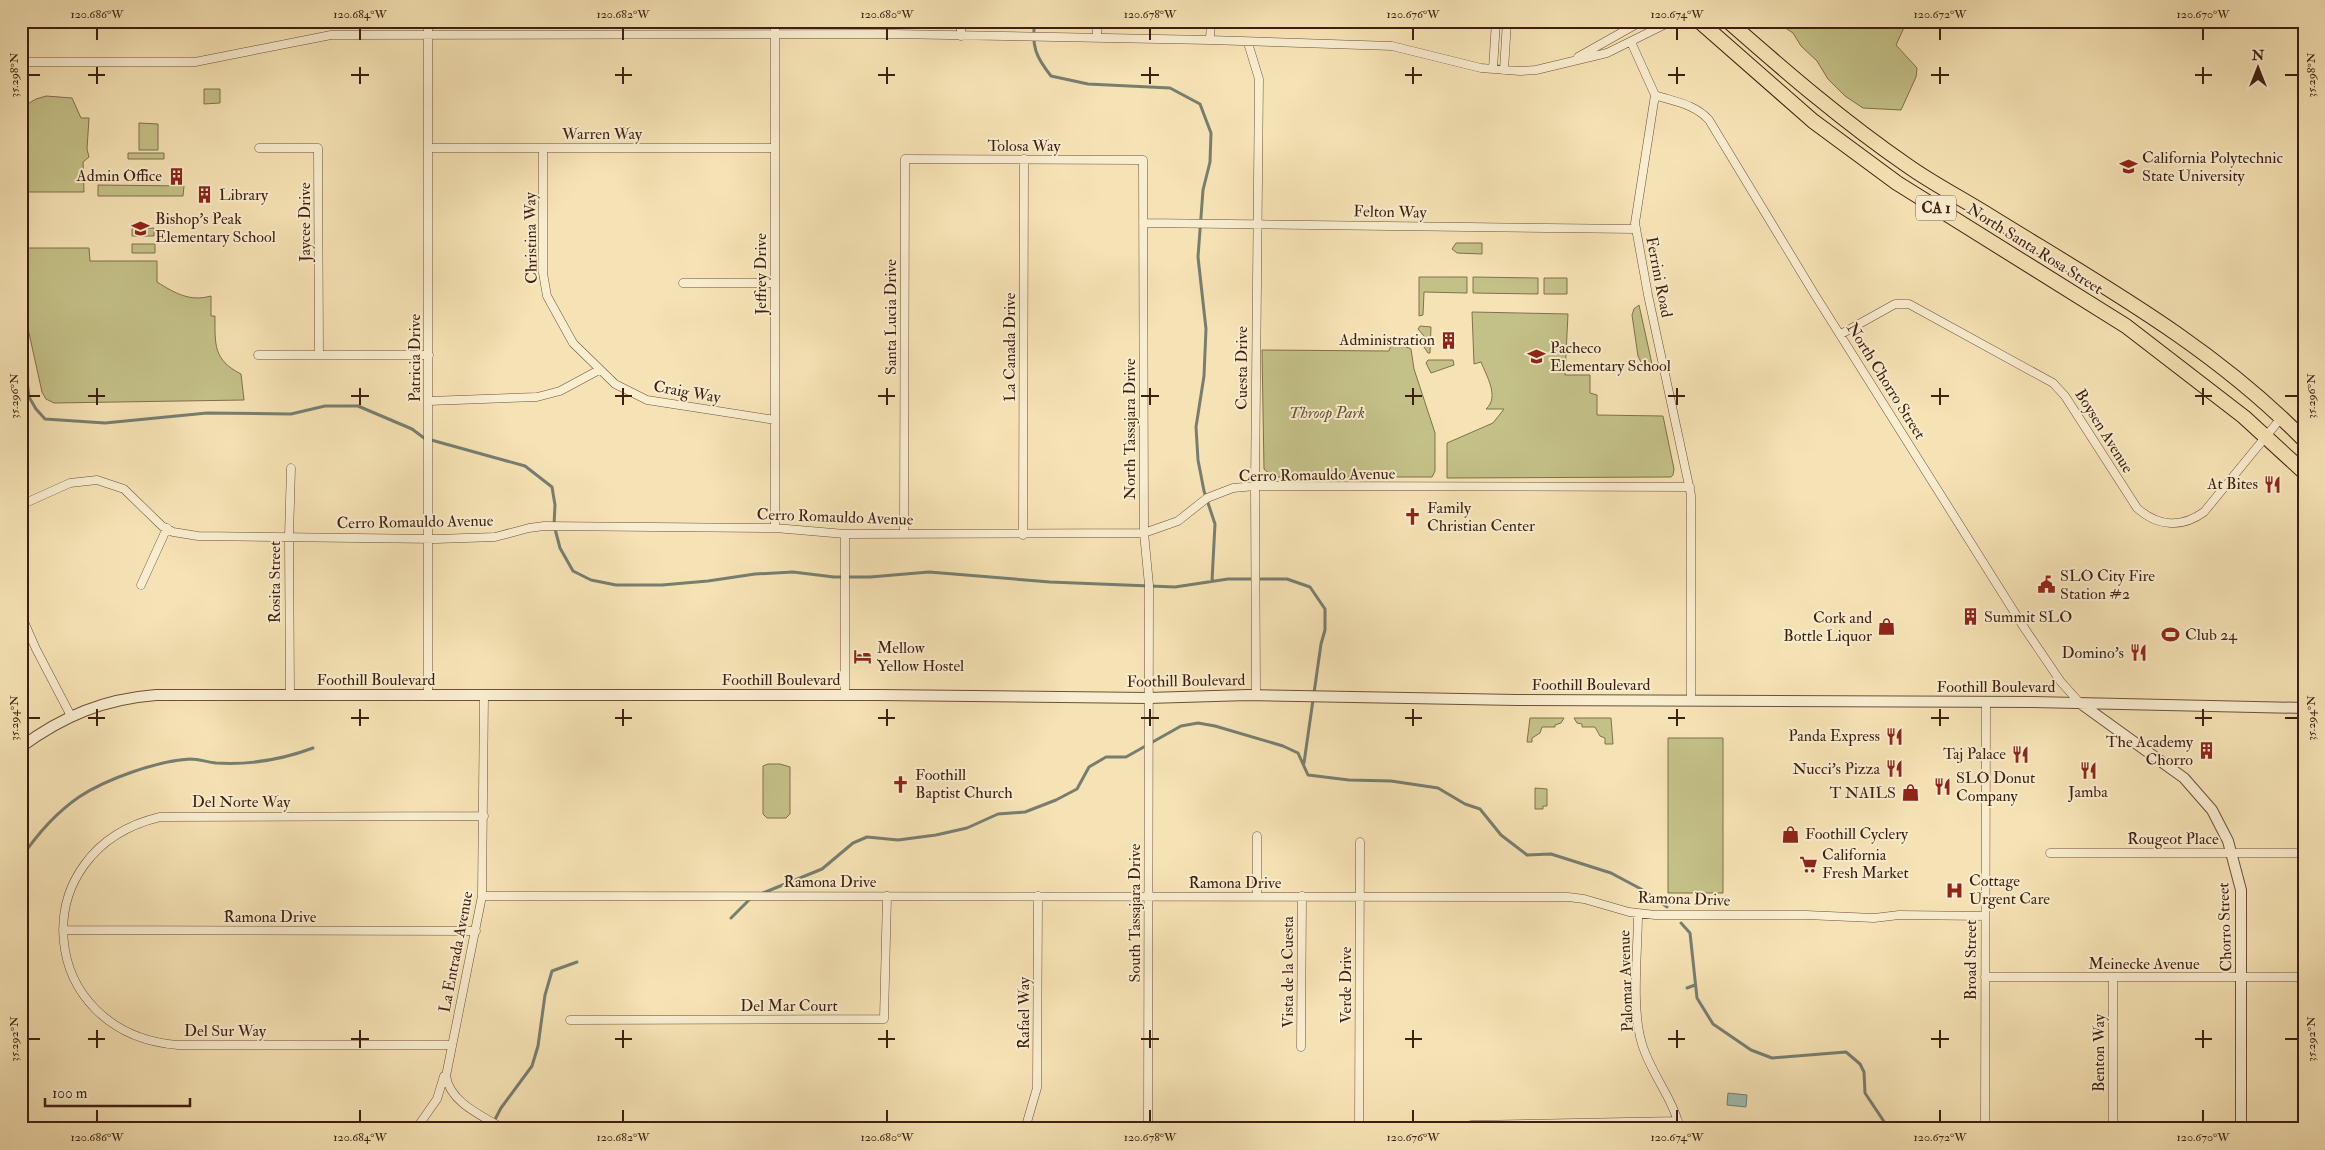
<svg xmlns="http://www.w3.org/2000/svg" width="2325" height="1150" font-family="'IM FELL Double Pica',serif">
  <style>
    .green { fill: #c4c188; stroke: #80704c }
    .water { fill: #9dbeb0; stroke: #777e70 }
    .lines { fill: none; stroke-linecap: round; stroke-linejoin: round }
    .stream { stroke: #777e70; stroke-width: 3 }
    .minor-casing { stroke: #6b503a; stroke-width: 9 }
    .tertiary-casing { stroke: #6b503a; stroke-width: 12 }
    .trunk-casing { stroke: #3d1f11; stroke-width: 16 }
    .minor { stroke: #f9edcf; stroke-width: 8 }
    .tertiary { stroke: #f9edcf; stroke-width: 10 }
    .trunk { stroke: #f6e3b5; stroke-width: 14 }
    .ticks { fill: none; stroke: #3d1f11; stroke-width: 2 }
    .labels { text-anchor: middle; dominant-baseline: central; stroke-width: 4; stroke-linejoin: round; paint-order: stroke }
    .shield { fill: #f9edcf; stroke: #755d4a; stroke-width: 1 }
    .shield-label { font-size: 15px; font-weight: bold; fill: #3d1f11 }
    .street-label { font-size: 16px; fill: #3d1f11; stroke: #f9edcf }
    .poi-label { font-size: 16px; fill: #3d1f11; stroke: #f9edcf; text-anchor: start }
    .park-label { font-size: 16px; font-style: italic; fill: #665035; stroke: #f9edcf }
    .neatline { fill: none; stroke: #3d1f11; stroke-width: 2 }
    .ticks-label { font-size: 12px; text-anchor: middle; fill: #3d1f11 }
  </style>
  <rect width="100%" height="100%" fill="#f6e3b5"/>
  <filter id="stains"><feTurbulence type="fractalNoise" baseFrequency=".004" numOctaves="4"/><feColorMatrix values="0 0 0 0 .2 0 0 0 0 .09 0 0 0 0 .02 0 0 0 .5 -.17"/></filter>
  <radialGradient id="worn" r=".72"><stop offset=".6" stop-color="#630" stop-opacity="0"/><stop offset="1" stop-color="#630" stop-opacity=".3"/></radialGradient>
  <path class="green" d="M1775,21H1907L1896,45L1917,68L1916,77L1901,110L1863,108L1845,96L1828,79L1817,61L1801,46L1793,33Z
    M204,89H220V103L204,104Z
    M46,96L72,98L81,118H89L87,149L89,157L83,162L84,192H21V108L36,99Z
    M139,123L158,124V150H139Z
    M128,153H164V159H128Z
    M98,185L184,186L183,196H98Z
    M154,228V236H132V229Z
    M1456,243H1482V254L1457,253L1452,249Z
    M132,244H155V253H132Z
    M21,248H89L90,261H157V282C175,293 189,302 211,296V316H215C215,344 213,360 241,374L244,400L54,403L46,399L42,392L21,297Z
    M1419,277H1467V293L1424,292L1423,315L1419,316Z
    M1473,277L1538,278V294L1473,293Z
    M1544,278H1567V294H1544Z
    M1639,305L1652,364L1650,365L1642,364L1638,356L1632,315L1634,309Z
    M1472,312L1568,314L1565,375H1590V393L1597,395V415L1663,416L1674,469L1673,475L1671,477L1447,478V443L1493,423L1504,409H1486C1500,397 1486,375 1481,362L1474,364Z
    M1420,326L1431,327L1430,353H1428L1424,347V336L1418,329Z
    M1391,345H1402L1411,349L1414,369L1435,433V471L1432,477H1273L1264,469L1262,350L1389,351Z
    M1428,360H1453L1454,365L1431,373L1426,363Z
    M1530,718H1564L1561,723L1555,725V727H1542L1540,733L1532,738V742H1527Z
    M1574,718H1611L1613,744H1605V738L1600,736L1595,727H1582V724L1577,723Z
    M1668,738H1723V893H1668Z
    M768,764H780L790,767V814L786,818H767L763,814V766Z
    M1535,788L1547,789V806H1543V809H1535Z"/>
  <path class="water" d="M1728,1093L1747,1095L1746,1107L1727,1105Z"/>
  <g class="lines">
    <path class="stream" d="M1035,21C1031,46 1036,57 1051,76L1088,84L1170,88L1200,104L1211,133L1210,162L1203,190L1198,257L1206,329L1204,376L1196,427L1198,460L1204,491L1215,524L1212,581
      M21,330L29,397L36,409L45,419L105,423L207,413L291,414L325,406H358L412,429L424,438L525,466L552,487L555,505L554,525L560,548L573,571L591,580L616,585H662L708,581L755,574L793,572L834,577H870L929,572L1050,582L1175,587L1228,579H1287L1310,587L1325,609V630L1321,644L1304,763
      M21,858C36,836 57,812 79,797C106,779 157,761 190,759C199,759 207,762 216,763C250,765 281,760 313,748
      M763,893L822,869L853,843L867,837L898,840L936,835L967,828L998,814L1025,812L1056,800L1077,789L1089,767L1106,757H1126L1181,726L1198,723L1215,726L1283,746L1298,753L1308,775L1349,780L1391,781L1438,788L1465,804L1480,809L1501,835L1527,855L1551,854L1611,873L1641,889L1667,907
      M731,918L751,898
      M1681,923L1690,933L1697,998L1713,1024L1751,1050L1772,1058L1846,1052L1860,1064L1864,1072L1865,1093L1889,1129
      M1687,988L1695,985
      M490,1129L501,1108L532,1066L538,1046L545,995L552,971L577,962
      M1896,1129L1905,1126L1919,1129
      M1920,1129L1936,1123L1955,1129"/>
    <defs>
      <path id="minor" d="M428,21V695
        M961,36V21
        M1097,38V21
        M1210,40L1211,21
        M1631,42L1655,95L1635,223L1648,295L1691,495V700
        M1248,43L1259,79L1255,486L1256,695
        M1578,57L1642,21
        M21,62H195L331,35L893,34L1210,40L1392,46L1481,68L1520,71L1536,70L1607,53L1672,21
        M1493,69L1496,21
        M1504,70L1507,21
        M1655,95C1675,102 1695,104 1709,120L1815,295L2025,629L2061,682L2080,703
        M259,148H318L319,355
        M429,148H775
        M543,148V273L547,296L573,343L615,384L647,400L775,420
        M1143,223L1636,229
        M683,283H775
        M1841,334L1895,304H1909L2053,383L2065,396L2137,508C2158,527 2182,528 2204,512L2281,418
        M258,355H429
        M429,401L537,397L560,391L599,370
        M21,505L70,483L97,480L124,489L162,526L173,532L198,536L436,539L495,537L529,528L544,526L775,528L845,534L1144,533L1178,521L1207,498L1233,488L1255,486L1690,487
        M775,528V21
        M904,534L905,159L1143,160L1144,533L1149,585L1148,1129
        M1023,535L1024,159
        M141,585L167,528
        M21,615L36,649L71,716
        M290,695L289,536L291,468
        M484,695L482,896L446,1076C450,1103 483,1116 504,1129
        M845,695V534
        M2050,853H2296
        M482,896L1568,897L1584,899L1629,912L1655,915H1806L1874,918L1899,915L1985,916
        M1257,896V836
        M1638,913C1638,952 1631,1008 1642,1044C1651,1074 1673,1098 1680,1129
        M63,930L476,931
        M1985,977H2304
        M2113,977V1129
        M570,1020L884,1019L887,896
        M452,1045H178C36,1034 21,850 160,817L484,816
        M1301,1047L1302,896
        M416,1129L437,1099L444,1076
        M1025,1129L1037,1088L1038,896
        M1359,1129L1360,842
        M1449,1129L1472,1125L1678,1121
        M1985,1129L1986,702"/>
      <path id="tertiary" d="M2080,703L2184,778L2212,810L2228,841L2241,890V1129
        M21,747C63,716 104,699 156,695H880L1148,698L1248,695L1517,700L2033,702L2304,708"/>
      <path id="trunk" d="M1699,21L1813,121L1897,183L2126,326L2244,417L2304,472
        M1728,21C1786,72 1844,122 1908,166C1932,183 1959,197 1985,213C2096,282 2212,345 2304,440"/>
    </defs>
    <use href="#minor" class="minor-casing"/>
    <use href="#tertiary" class="tertiary-casing"/>
    <use href="#trunk" class="trunk-casing"/>
    <use href="#minor" class="minor"/>
    <use href="#tertiary" class="tertiary"/>
    <use href="#trunk" class="trunk"/>
  </g>
  <path class="ticks" d="M97,28V40M360,28V40M623,28V40M887,28V40M1150,28V40M1413,28V40M1677,28V40M1940,28V40M2203,28V40M97,67V84M360,67V84M623,67V84M887,67V84M1150,67V84M1413,67V84M1677,67V84M1940,67V84M2203,67V84M28,75H40M88,75H105M351,75H369M615,75H632M878,75H895M1141,75H1159M1405,75H1422M1668,75H1685M1931,75H1949M2195,75H2212M2285,75H2298M97,388V405M360,388V405M623,388V405M887,388V405M1150,388V405M1413,388V405M1677,388V405M1940,388V405M2203,388V405M28,396H40M88,396H105M351,396H369M615,396H632M878,396H895M1141,396H1159M1405,396H1422M1668,396H1685M1931,396H1949M2195,396H2212M2285,396H2298M97,709V726M360,709V726M623,709V726M887,709V726M1150,709V726M1413,709V726M1677,709V726M1940,709V726M2203,709V726M28,718H40M88,718H105M351,718H369M615,718H632M878,718H895M1141,718H1159M1405,718H1422M1668,718H1685M1931,718H1949M2195,718H2212M2285,718H2298M97,1030V1048M360,1030V1048M623,1030V1048M887,1030V1048M1150,1030V1048M1413,1030V1048M1677,1030V1048M1940,1030V1048M2203,1030V1048M28,1039H40M88,1039H105M351,1039H369M615,1039H632M878,1039H895M1141,1039H1159M1405,1039H1422M1668,1039H1685M1931,1039H1949M2195,1039H2212M2285,1039H2298M97,1110V1122M360,1110V1122M623,1110V1122M887,1110V1122M1150,1110V1122M1413,1110V1122M1677,1110V1122M1940,1110V1122M2203,1110V1122"/>
  <defs>
    <symbol id="university-bare" viewBox="-9 -9 18 18"><path d="M0-5L7-2L0 1L-7-2ZM-4 1L0 2.5L4 1V4Q0 6-4 4Z" fill="#8f2418" stroke="#f9edcf" stroke-width="2.5" paint-order="stroke"/></symbol>
    <symbol id="building-bare" viewBox="-9 -9 18 18"><path d="M-4-6H4V6H1V3H-1V6H-4ZM-2.5-4.3h1.7v1.8h-1.7ZM.8-4.3h1.7v1.8H.8ZM-2.5-1h1.7V.8h-1.7ZM.8-1h1.7V.8H.8Z" fill="#8f2418" stroke="#f9edcf" stroke-width="2.5" paint-order="stroke"/></symbol>
    <symbol id="school-bare" viewBox="-9 -9 18 18"><path d="M0-5L7-2L0 1L-7-2ZM-4 1L0 2.5L4 1V4Q0 6-4 4Z" fill="#8f2418" stroke="#f9edcf" stroke-width="2.5" paint-order="stroke"/></symbol>
    <symbol id="restaurant-bare" viewBox="-9 -9 18 18"><path d="M-5-6h1v4h1v-4h1v4h1v-4h1v5L-1.5 .5V6h-2V.5L-5-1ZM5-6V6H3V1.5H1.5Q1.5-4 5-6Z" fill="#8f2418" stroke="#f9edcf" stroke-width="2.5" paint-order="stroke"/></symbol>
    <symbol id="church-bare" viewBox="-9 -9 18 18"><path d="M-1.2-6h2.4v3.5h3.3v2.4h-3.3V6h-2.4V-.1h-3.3v-2.4h3.3Z" fill="#8f2418" stroke="#f9edcf" stroke-width="2.5" paint-order="stroke"/></symbol>
    <symbol id="civic-bare" viewBox="-9 -9 18 18"><path d="M-.6-6.5H3V-4.5H.6V-3L4-1V1h2V6H-6V1h2V-1L-.6-3ZM-1.2 2.5V6h2.4V2.5Z" fill="#8f2418" stroke="#f9edcf" stroke-width="2.5" paint-order="stroke"/></symbol>
    <symbol id="shop-bare" viewBox="-9 -9 18 18"><path d="M-5-2.5h2.3a2.7 3.5 0 0 1 5.4 0H5L5.5 6h-11ZM-1.5-2.5h3a1.5 2.3 0 0 0-3 0Z" fill="#8f2418" stroke="#f9edcf" stroke-width="2.5" paint-order="stroke"/></symbol>
    <symbol id="stadium-bare" viewBox="-9 -9 18 18"><path d="M0-5a6.5 5 0 1 0 0 10a6.5 5 0 1 0 0-10ZM-3.5-1.8h7v3.6h-7Z" fill="#8f2418" stroke="#f9edcf" stroke-width="2.5" paint-order="stroke"/></symbol>
    <symbol id="hotel-bare" viewBox="-9 -9 18 18"><path d="M-6-4.5h1.5V1H6V5H4.5V3h-9V5H-6ZM-4 0a1.8 1.8 0 1 1 3.6 0ZM.5 0V-2.5h3Q6-2.5 6 0Z" fill="#8f2418" stroke="#f9edcf" stroke-width="2.5" paint-order="stroke"/></symbol>
    <symbol id="supermarket-bare" viewBox="-9 -9 18 18"><path d="M-6-5.5h2.5l.6 2H6L4.5 2H-2.5L-4.4-4H-6ZM-1.5 3.2a1.3 1.3 0 1 0 .1 0ZM3 3.2a1.3 1.3 0 1 0 .1 0Z" fill="#8f2418" stroke="#f9edcf" stroke-width="2.5" paint-order="stroke"/></symbol>
    <symbol id="hospital-bare" viewBox="-9 -9 18 18"><path d="M-5-5h3v3.5h4V-5h3V5h-3V1.5h-4V5h-3Z" fill="#8f2418" stroke="#f9edcf" stroke-width="2.5" paint-order="stroke"/></symbol>
  </defs>
  <g fill-rule="evenodd">
    <use href="#university-bare" x="2116" y="154" width="25" height="25"/>
    <use href="#building-bare" x="164" y="164" width="25" height="25"/>
    <use href="#building-bare" x="192" y="182" width="25" height="25"/>
    <use href="#school-bare" x="128" y="216" width="25" height="25"/>
    <use href="#building-bare" x="1436" y="328" width="25" height="25"/>
    <use href="#school-bare" x="1524" y="344" width="25" height="25"/>
    <use href="#restaurant-bare" x="2260" y="472" width="25" height="25"/>
    <use href="#church-bare" x="1400" y="504" width="25" height="25"/>
    <use href="#civic-bare" x="2034" y="572" width="25" height="25"/>
    <use href="#building-bare" x="1958" y="604" width="25" height="25"/>
    <use href="#shop-bare" x="1874" y="614" width="25" height="25"/>
    <use href="#stadium-bare" x="2158" y="622" width="25" height="25"/>
    <use href="#restaurant-bare" x="2126" y="640" width="25" height="25"/>
    <use href="#hotel-bare" x="850" y="644" width="25" height="25"/>
    <use href="#restaurant-bare" x="1882" y="724" width="25" height="25"/>
    <use href="#building-bare" x="2194" y="738" width="25" height="25"/>
    <use href="#restaurant-bare" x="2008" y="742" width="25" height="25"/>
    <use href="#restaurant-bare" x="1882" y="756" width="25" height="25"/>
    <use href="#restaurant-bare" x="2076" y="758" width="25" height="25"/>
    <use href="#church-bare" x="888" y="772" width="25" height="25"/>
    <use href="#restaurant-bare" x="1930" y="774" width="25" height="25"/>
    <use href="#shop-bare" x="1898" y="780" width="25" height="25"/>
    <use href="#shop-bare" x="1778" y="822" width="25" height="25"/>
    <use href="#supermarket-bare" x="1796" y="852" width="25" height="25"/>
    <use href="#hospital-bare" x="1942" y="878" width="25" height="25"/>
  </g>
  <g class="labels">
    <rect class="shield" x="1916" y="195.5" width="40" height="25" rx="4"/>
    <g class="shield-label">
      <text x="1936" y="208">CA 1</text>
    </g>
    <g class="street-label">
      <text x="602" y="134">Warren Way</text>
      <text x="1024" y="146">Tolosa Way</text>
      <text transform="translate(1390 212) rotate(1)">Felton Way</text>
      <text transform="translate(305 222) rotate(-90)">Jaycee Drive</text>
      <text transform="translate(531 238) rotate(-91)">Christina Way</text>
      <text transform="translate(2035 249) rotate(32)">North Santa Rosa Street</text>
      <text transform="translate(761 274) rotate(-90)">Jeffrey Drive</text>
      <text transform="translate(1659 277) rotate(79)">Ferrini Road</text>
      <text transform="translate(891 317) rotate(-90)">Santa Lucia Drive</text>
      <text transform="translate(1010 347) rotate(-90)">La Canada Drive</text>
      <text transform="translate(415 358) rotate(-90)">Patricia Drive</text>
      <text transform="translate(1242 368) rotate(-90)">Cuesta Drive</text>
      <text transform="translate(1886 381) rotate(58)">North Chorro Street</text>
      <text transform="translate(687 392) rotate(10)">Craig Way</text>
      <text transform="translate(1130 429) rotate(-90)">North Tassajara Drive</text>
      <text transform="translate(2104 431) rotate(58)">Boysen Avenue</text>
      <text transform="translate(1317 475) rotate(-1)">Cerro Romauldo Avenue</text>
      <text transform="translate(835 517) rotate(2)">Cerro Romauldo Avenue</text>
      <text transform="translate(415 522) rotate(-1)">Cerro Romauldo Avenue</text>
      <text transform="translate(275 582) rotate(-90)">Rosita Street</text>
      <text x="376" y="680">Foothill Boulevard</text>
      <text x="781" y="680">Foothill Boulevard</text>
      <text transform="translate(1186 681) rotate(-1)">Foothill Boulevard</text>
      <text x="1591" y="685">Foothill Boulevard</text>
      <text x="1996" y="687">Foothill Boulevard</text>
      <text x="241" y="802">Del Norte Way</text>
      <text x="2173" y="839">Rougeot Place</text>
      <text x="830" y="882">Ramona Drive</text>
      <text x="1235" y="883">Ramona Drive</text>
      <text transform="translate(1684 899) rotate(2)">Ramona Drive</text>
      <text transform="translate(1135 913) rotate(-90)">South Tassajara Drive</text>
      <text x="270" y="917">Ramona Drive</text>
      <text transform="translate(2225 927) rotate(-92)">Chorro Street</text>
      <text transform="translate(456 952) rotate(-79)">La Entrada Avenue</text>
      <text transform="translate(1971 960) rotate(-90)">Broad Street</text>
      <text x="2144" y="964">Meinecke Avenue</text>
      <text transform="translate(1288 972) rotate(-90)">Vista de la Cuesta</text>
      <text transform="translate(1626 981) rotate(-92)">Palomar Avenue</text>
      <text transform="translate(1346 985) rotate(-90)">Verde Drive</text>
      <text x="789" y="1006">Del Mar Court</text>
      <text transform="translate(1024 1013) rotate(-90)">Rafael Way</text>
      <text x="225" y="1031">Del Sur Way</text>
      <text transform="translate(2099 1053) rotate(-90)">Benton Way</text>
    </g>
    <g class="poi-label">
      <text x="2142" y="158">California Polytechnic<tspan x="2142" dy="18">State University</tspan></text>
      <text x="162" y="176" text-anchor="end">Admin Office</text>
      <text x="219" y="195">Library</text>
      <text x="155" y="219">Bishop's Peak<tspan x="155" dy="18">Elementary School</tspan></text>
      <text x="1435" y="340" text-anchor="end">Administration</text>
      <text x="1550" y="348">Pacheco<tspan x="1550" dy="18">Elementary School</tspan></text>
      <text x="2258" y="484" text-anchor="end">At Bites</text>
      <text x="1427" y="508">Family<tspan x="1427" dy="18">Christian Center</tspan></text>
      <text x="2060" y="576">SLO City Fire<tspan x="2060" dy="18">Station #2</tspan></text>
      <text x="1984" y="617">Summit SLO</text>
      <text x="1872" y="618" text-anchor="end">Cork and<tspan x="1872" dy="18">Bottle Liquor</tspan></text>
      <text x="2185" y="635">Club 24</text>
      <text x="877" y="648">Mellow<tspan x="877" dy="18">Yellow Hostel</tspan></text>
      <text x="2124" y="653" text-anchor="end">Domino's</text>
      <text x="1880" y="736" text-anchor="end">Panda Express</text>
      <text x="2193" y="742" text-anchor="end">The Academy<tspan x="2193" dy="18">Chorro</tspan></text>
      <text x="2006" y="754" text-anchor="end">Taj Palace</text>
      <text x="1880" y="769" text-anchor="end">Nucci's Pizza</text>
      <text x="915" y="775">Foothill<tspan x="915" dy="18">Baptist Church</tspan></text>
      <text x="1956" y="778">SLO Donut<tspan x="1956" dy="18">Company</tspan></text>
      <text x="2088" y="792" text-anchor="middle">Jamba</text>
      <text x="1896" y="793" text-anchor="end">T NAILS</text>
      <text x="1805" y="834">Foothill Cyclery</text>
      <text x="1822" y="855">California<tspan x="1822" dy="18">Fresh Market</tspan></text>
      <text x="1969" y="881">Cottage<tspan x="1969" dy="18">Urgent Care</tspan></text>
    </g>
    <g class="park-label">
      <text x="1327" y="413">Throop Park</text>
    </g>
  </g>
  <rect width="2325" height="1150" fill="none" stroke="#f6e3b5" stroke-width="55"/>
  <g transform="translate(2258 68)" stroke="#f9edcf" stroke-width="4" paint-order="stroke">
  <path d="M0-4L9 19L0 12L-9 19Z" fill="#3d1f11"/>
  <text y="-8" font-size="14" font-weight="bold" text-anchor="middle" fill="#3d1f11">N</text>
  </g>
  <path d="M45 1098v8h145v-8" fill="none" stroke="#3d1f11" stroke-width="2.5"/>
  <text x="52" y="1098" font-size="15" fill="#3d1f11" stroke="#f9edcf" stroke-width="4" paint-order="stroke">100 m</text>
  <rect x="28" y="28" width="2270" height="1094" class="neatline"/>
  <g class="ticks-label">
    <text x="97" y="18">120.686°W</text>
    <text x="360" y="18">120.684°W</text>
    <text x="623" y="18">120.682°W</text>
    <text x="887" y="18">120.680°W</text>
    <text x="1150" y="18">120.678°W</text>
    <text x="1413" y="18">120.676°W</text>
    <text x="1677" y="18">120.674°W</text>
    <text x="1940" y="18">120.672°W</text>
    <text x="2203" y="18">120.670°W</text>
    <text transform="translate(14 75) rotate(-90)" y="4">35.298°N</text>
    <text transform="translate(2311 75) rotate(-90)" y="4">35.298°N</text>
    <text transform="translate(14 396) rotate(-90)" y="4">35.296°N</text>
    <text transform="translate(2311 396) rotate(-90)" y="4">35.296°N</text>
    <text transform="translate(14 718) rotate(-90)" y="4">35.294°N</text>
    <text transform="translate(2311 718) rotate(-90)" y="4">35.294°N</text>
    <text transform="translate(14 1039) rotate(-90)" y="4">35.292°N</text>
    <text transform="translate(2311 1039) rotate(-90)" y="4">35.292°N</text>
    <text x="97" y="1141">120.686°W</text>
    <text x="360" y="1141">120.684°W</text>
    <text x="623" y="1141">120.682°W</text>
    <text x="887" y="1141">120.680°W</text>
    <text x="1150" y="1141">120.678°W</text>
    <text x="1413" y="1141">120.676°W</text>
    <text x="1677" y="1141">120.674°W</text>
    <text x="1940" y="1141">120.672°W</text>
    <text x="2203" y="1141">120.670°W</text>
  </g>
  <rect width="100%" height="100%" filter="url(#stains)"/>
  <rect width="100%" height="100%" fill="url(#worn)"/>
</svg>
